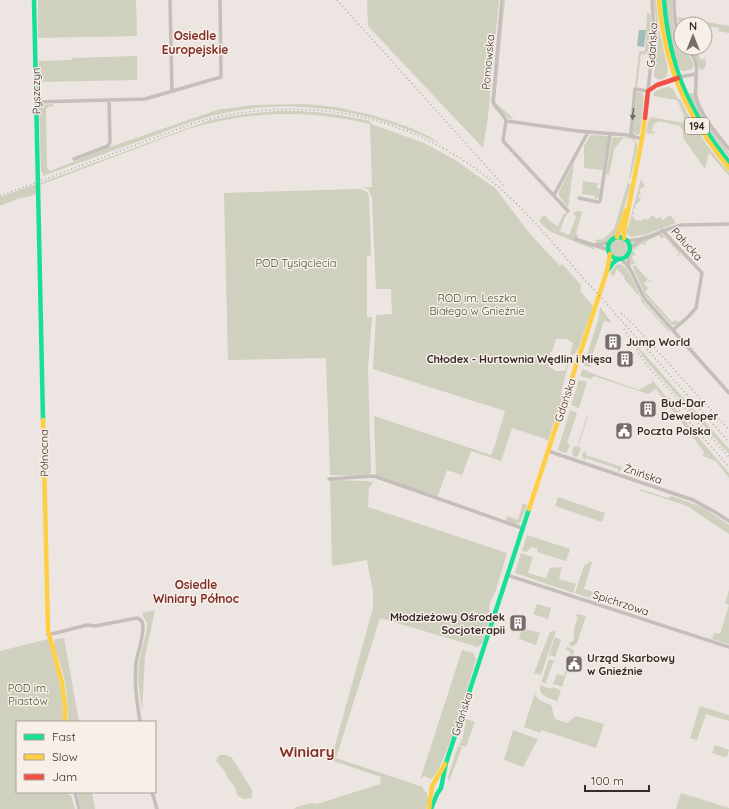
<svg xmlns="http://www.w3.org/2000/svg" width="729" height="809" font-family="Quicksand,sans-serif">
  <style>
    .green { fill: #cfd0bd }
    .water { fill: #9fbdb9 }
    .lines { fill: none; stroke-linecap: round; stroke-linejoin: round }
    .street { stroke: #c5beba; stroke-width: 3.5 }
    .fast { stroke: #16e098; stroke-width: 4.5 }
    .slow { stroke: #ffcf43; stroke-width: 4.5 }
    .jam { stroke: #f24e42; stroke-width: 4.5 }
    .rail { stroke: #ada7a5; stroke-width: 1.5; stroke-dasharray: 1 3; stroke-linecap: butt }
    .oneway { fill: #766d6a }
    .labels { text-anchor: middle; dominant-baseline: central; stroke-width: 3; stroke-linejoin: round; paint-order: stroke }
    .shield { fill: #f8efe9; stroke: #706663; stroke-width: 1 }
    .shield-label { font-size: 10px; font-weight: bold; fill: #362b29 }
    .street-label { font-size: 11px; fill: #362b29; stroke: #f8efe9 }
    .park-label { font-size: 11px; fill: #4a522e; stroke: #f8efe9 }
    .poi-label { font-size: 11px; font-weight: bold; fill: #362b29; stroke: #f8efe9; text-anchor: start }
    .neighbourhood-label { font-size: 12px; font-weight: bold; fill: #7f2f27; stroke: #f8efe9 }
    .district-label { font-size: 15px; font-weight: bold; fill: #7f2f27; stroke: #f8efe9 }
  </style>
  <rect width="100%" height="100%" fill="#ece5e2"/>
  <path class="green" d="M38,0H136L137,36L38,38Z
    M367,0H499L488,116L483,148L368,26Z
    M504,0H505L495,102L514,119L508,118C504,112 497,108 494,102Z
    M654,0H656L659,29L668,69L666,77C662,80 657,81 654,76L657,34Z
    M666,0H672C672,12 673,24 676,36C678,41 681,43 681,48H684L694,64L692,69L685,71H682C671,63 667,14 666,0Z
    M647,13H650L652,28L650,52L647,55L641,54L637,87H635L639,51H645Z
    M678,17L729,26V33L718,31L719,28L705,26V24H698L696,21L692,24H681V37Z
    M688,48H692L702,60L705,58L706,65L703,70L699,69L697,60Z
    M137,56V80L39,82V61L72,60V58Z
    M669,87L673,89L678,99H680C694,127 708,149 729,172V176L709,153L705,169L683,138V131L680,126L658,121L653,125L652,131L655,132V133L649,134L646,132L649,119L652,117L683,123L684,115L677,100L654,96L653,95C656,89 663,88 669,87Z
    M637,92L642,93L644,97L640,133L637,135L633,131Z
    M694,93L711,128L729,153V157C713,138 699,118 688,94Z
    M53,104V106L49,107L46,109L47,168L50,171L113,146L217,110L253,105L305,104L336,107L372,115L406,126L430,137L443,145C369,109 291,96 211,116C188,122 167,131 145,139C111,151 77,164 43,176V173L41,172L39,107L41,105Z
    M276,111C308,110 339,114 370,121L371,124L424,143L455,160L495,188L530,234L560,266L562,264L581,285L580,291L593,306L579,347L574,355L570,354L573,343L567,339H556L552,352H550V354H551L548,366L556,371H565L570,357L561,393L563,395L548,441L545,440L546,439L512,428L501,461L471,451L462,475L447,470L437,498L376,478L374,416L491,455L495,445L505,411L373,369L376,315L392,314L391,289H376L372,198L368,189L363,187H372L370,124C307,109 250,111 188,129L40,185V183L188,128L211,120L245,114Z
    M591,135L608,136L603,170L584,168V146Z
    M613,137L633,138L637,143V151L630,179H629L635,143L632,139L623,138L614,150L609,175L606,174L612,138Z
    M574,162L568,208L558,194Z
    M641,179L645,186L639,190L641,194L638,196L641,200L635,205L636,207L633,210L634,213L632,215L635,220L641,221L645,218L647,220L653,215L656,219L660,217L663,220L670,215L676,223L644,235L631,237L627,234L626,228H628Z
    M583,181L598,183L597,188L600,189L598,198L595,199V196L582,194Z
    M628,182L630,185V187L617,233L607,242L596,243L595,240L603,239L614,229Z
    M36,184V193L35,195L17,199L0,206V197Z
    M361,189L367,192L369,196L371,256H367V317H372L368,368L371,472L369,475L364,476L330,475L326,358L228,360L224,193Z
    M578,211L582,212L576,234L578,235L577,240L592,245L595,250L549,231L539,221L544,215L552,223L558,226L563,215L567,212L568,213L565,217L560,231L569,235L576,217L573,213Z
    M659,234L664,235L680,252V254L678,256L677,255L679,253L664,236L661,239L659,235L645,242L646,245H645L642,243L633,251L636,255L632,256L633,262L637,261L632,265C624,248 646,238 659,234Z
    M610 248a9 9 0 1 1 18 0a9 9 0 1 1-18 0Z
    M618,264C631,265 636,291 642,299C650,311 661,320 670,331L669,332L642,302L640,297L624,279L625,278L617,269L614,276L610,274L614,267Z
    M635,265L649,281L652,279L650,282L647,280L644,283L648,288L645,292L672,322L675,320L678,322L679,321L680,322L676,325H672L645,295L633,267Z
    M600,307L612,323L604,321L589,365L592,366L590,367L584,365L599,317Z
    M631,339L729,449V454L647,362Z
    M583,369L591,373L639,390L653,382L651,378L699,438L729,473V478L716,461L703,456L704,452L656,389L648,394L594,376L591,379L580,376Z
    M579,380L587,382L579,408L571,405Z
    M570,410L577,413L567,443L570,445L567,452L565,453L558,450Z
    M587,416H588L578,447L581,448L578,456L574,457L572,453L574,446L577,447Z
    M587,451L586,455L622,467L621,470L618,472V469L586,458L585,460L583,459L582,454L584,452Z
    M330,480L366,481L373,482L369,488L368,507L507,553L496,590L490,602L489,608L491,615L482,643L478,647L380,618L336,758L423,787V789L427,793V797L429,798L426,809H294L296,807L312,803L317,804L380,784L381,777L331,760L373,608V592L367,560L332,566Z
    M640,489L668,498L672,496L704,508L729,525V534L687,506L639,490Z
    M558,497L605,513L602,522L555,506Z
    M523,503L527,505L520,523L516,524L505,521L507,516L518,520Z
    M527,535L570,549L566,561L537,552L538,549L531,547L527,552L522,551Z
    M521,553L533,557L528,573L546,578L550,568L562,567L559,579L576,584L573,593L515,573Z
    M590,562H592L584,589L620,600L618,605L621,606V607L620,608C609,605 601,599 591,595L590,598L575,593L584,566Z
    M729,590V644H728L712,639L714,633L720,634L729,605L725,603Z
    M537,604L551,608L548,619L533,614Z
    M155,610L145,657L142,712L138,681L139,662L147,628V623L142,613Z
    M578,614L586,616L577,643L572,647L569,644L571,641L573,642L574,635V628L578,617L575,616Z
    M522,628L540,633L536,645L519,639Z
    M556,631L541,675L534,673L550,632Z
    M555,637L561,640L555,657L549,655Z
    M64,638L79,722H68C68,702 66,679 59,660C57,653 52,646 55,639Z
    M48,639L55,661L62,697L63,722H17V792H69V795H71L75,809H0V651Z
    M567,646L574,651L562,687L553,684L557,674L564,676L571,652L566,650Z
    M462,650L473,653L476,659C470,679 444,772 431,779L424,776L420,780Z
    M549,659L556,662L553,663L546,682L547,684L542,682V680Z
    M540,685L551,689L552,687L561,690L557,701C549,698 538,696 540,685Z
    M537,687L535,695L539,700L551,705L555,719L567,723L576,716L604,724L596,748L541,730L540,733L524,727Z
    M700,706L729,715V721L706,714L697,740L690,738Z
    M466,719L475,722L466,747L459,745L463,737Z
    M513,730L538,739L523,767L504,760Z
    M715,745L729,750L727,756L724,757L712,753Z
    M458,746L462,747L449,782L448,777Z
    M220,755H226L232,758L252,790V798L243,799L237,795L235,787L228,779L224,770L216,761L217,758Z
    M77,792H92L95,809H81Z
    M681,793L729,808V809H676Z"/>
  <path class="water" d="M639,30H646L644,47L637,46Z"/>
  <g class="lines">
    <path class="street" d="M170,0L172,91
      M502,0L493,102C496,110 504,113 506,121
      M674,0C674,14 675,29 681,42
      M686,48C689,52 693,56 695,60C699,69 694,87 696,97C701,116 717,134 729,149
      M679,77L696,74
      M36,102L145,99L221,77L220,0
      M635,137L631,133L635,89L648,91L654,33L652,0
      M74,159L108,146L110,142L109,100
      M554,195L588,132
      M579,198L598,202L600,201L610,134
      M568,211L504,142L503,140L506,121L578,131L628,135L642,139
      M662,230L702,273L696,308L689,316L673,330
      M575,239L606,249L609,251
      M627,240C646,242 664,228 682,225L729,224
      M595,245L609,243
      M630,248L642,239
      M628,254L629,267
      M621,259C634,269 636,285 645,299L729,393
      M548,451L693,500L715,512L729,521
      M329,479L374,476L522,528
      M507,575L729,647
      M48,635L87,625L95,626L137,618C141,619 143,622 143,627C143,639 138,651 136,663C134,683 137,702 140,722
      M75,792L79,809
      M152,792L157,809"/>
    <path class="fast" d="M34,0L43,420
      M664,0C669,65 688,111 729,162
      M608 248a11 11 0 1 1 22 0a11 11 0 1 1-22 0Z
      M608,270L613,263L618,259
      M431,809L437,794L441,788L446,763L529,509"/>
    <path class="slow" d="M659,0C665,68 686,115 729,168
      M617,237L626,210
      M624,238V231L642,139L645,118
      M43,420L48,630L62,683L65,706V722
      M529,509L607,271L610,254
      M429,809L432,786L445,764"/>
    <path class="jam" d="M645,118L648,91L657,85L678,78"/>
    <path class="rail" d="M337,0L504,186
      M0,196L191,124C301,91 417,113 503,191C533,218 559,250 585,280C634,334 681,388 729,442
      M621,313L634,325L729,430
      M624,329L645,363L729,457
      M669,398L679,410L729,467"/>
  </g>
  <defs><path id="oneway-solid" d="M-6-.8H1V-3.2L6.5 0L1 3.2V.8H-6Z"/></defs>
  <use class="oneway" href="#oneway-solid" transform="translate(633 114) rotate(96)"/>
  <defs>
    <symbol id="building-square" viewBox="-11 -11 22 22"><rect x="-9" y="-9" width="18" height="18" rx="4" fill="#766c6a" stroke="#f8efe9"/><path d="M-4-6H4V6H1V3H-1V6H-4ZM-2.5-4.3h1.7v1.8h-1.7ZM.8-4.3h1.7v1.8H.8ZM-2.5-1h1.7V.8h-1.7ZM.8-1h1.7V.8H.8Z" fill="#fff"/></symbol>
    <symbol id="civic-square" viewBox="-11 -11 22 22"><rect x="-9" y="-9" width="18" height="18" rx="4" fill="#766c6a" stroke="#f8efe9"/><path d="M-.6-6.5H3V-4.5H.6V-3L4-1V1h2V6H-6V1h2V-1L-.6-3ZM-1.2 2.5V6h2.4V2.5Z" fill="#fff"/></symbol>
  </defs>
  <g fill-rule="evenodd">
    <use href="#building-square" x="603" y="332" width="20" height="20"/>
    <use href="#building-square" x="615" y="349" width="20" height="20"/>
    <use href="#building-square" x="638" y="399" width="20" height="20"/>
    <use href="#civic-square" x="614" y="421" width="20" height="20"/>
    <use href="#building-square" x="508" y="613" width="20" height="20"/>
    <use href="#civic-square" x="564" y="654" width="20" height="20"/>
  </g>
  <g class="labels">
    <rect class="shield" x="685" y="118" width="24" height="16" rx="3"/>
    <g class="shield-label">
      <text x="697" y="126">194</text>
    </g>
    <g class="street-label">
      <text transform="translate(652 45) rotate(-86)">Gdańska</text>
      <text transform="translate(488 62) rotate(-85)">Pomowska</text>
      <text transform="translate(36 91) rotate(-91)">Pyszczyn</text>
      <text transform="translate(687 244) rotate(48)">Pałucka</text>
      <text transform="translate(565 400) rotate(-72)">Gdańska</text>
      <text transform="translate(44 453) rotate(-91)">Północna</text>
      <text transform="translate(643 474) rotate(19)">Żnińska</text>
      <text transform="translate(621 603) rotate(18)">Spichrzowa</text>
      <text transform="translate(462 714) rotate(-72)">Gdańska</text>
    </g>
    <g class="park-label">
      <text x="296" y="263">POD Tysiąclecia</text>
      <text x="477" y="298">ROD im. Leszka<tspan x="477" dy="13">Białego w Gnieźnie</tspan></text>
      <text x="28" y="688">POD im.<tspan x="28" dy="13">Piastów</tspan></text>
    </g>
    <g class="poi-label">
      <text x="626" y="342">Jump World</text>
      <text x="612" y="359" text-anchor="end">Chłodex - Hurtownia Wędlin i Mięsa</text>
      <text x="661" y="403">Bud-Dar<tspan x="661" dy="13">Deweloper</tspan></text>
      <text x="637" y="431">Poczta Polska</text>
      <text x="505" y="617" text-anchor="end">Młodzieżowy Ośrodek<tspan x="505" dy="13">Socjoterapii</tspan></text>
      <text x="587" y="658">Urząd Skarbowy<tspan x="587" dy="13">w Gnieźnie</tspan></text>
    </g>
    <g class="neighbourhood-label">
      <text x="195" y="35">Osiedle<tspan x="195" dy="14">Europejskie</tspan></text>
      <text x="196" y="584">Osiedle<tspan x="196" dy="14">Winiary Północ</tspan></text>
    </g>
    <g class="district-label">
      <text x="307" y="751">Winiary</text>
    </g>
  </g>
  <rect x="16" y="721" width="140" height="72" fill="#f8efe9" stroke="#aaa19c"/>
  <rect x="24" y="734" width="20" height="6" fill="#16e098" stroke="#aaa19c"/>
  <text x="52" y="741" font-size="12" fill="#362b29">Fast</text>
  <rect x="24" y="754" width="20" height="6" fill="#ffcf43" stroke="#aaa19c"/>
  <text x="52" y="761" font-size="12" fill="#362b29">Slow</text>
  <rect x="24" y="774" width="20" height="6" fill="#f24e42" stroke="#aaa19c"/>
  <text x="52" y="781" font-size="12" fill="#362b29">Jam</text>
  <g transform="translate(693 36)"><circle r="19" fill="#f8efe9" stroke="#aaa19c"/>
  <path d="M0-3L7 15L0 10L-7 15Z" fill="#766c6a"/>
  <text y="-6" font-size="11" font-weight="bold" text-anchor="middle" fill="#362b29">N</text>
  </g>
  <path d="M585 785v6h64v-6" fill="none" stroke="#362b29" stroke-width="2"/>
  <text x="591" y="785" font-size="12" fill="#362b29" stroke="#f8efe9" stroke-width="3" paint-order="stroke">100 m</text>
</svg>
